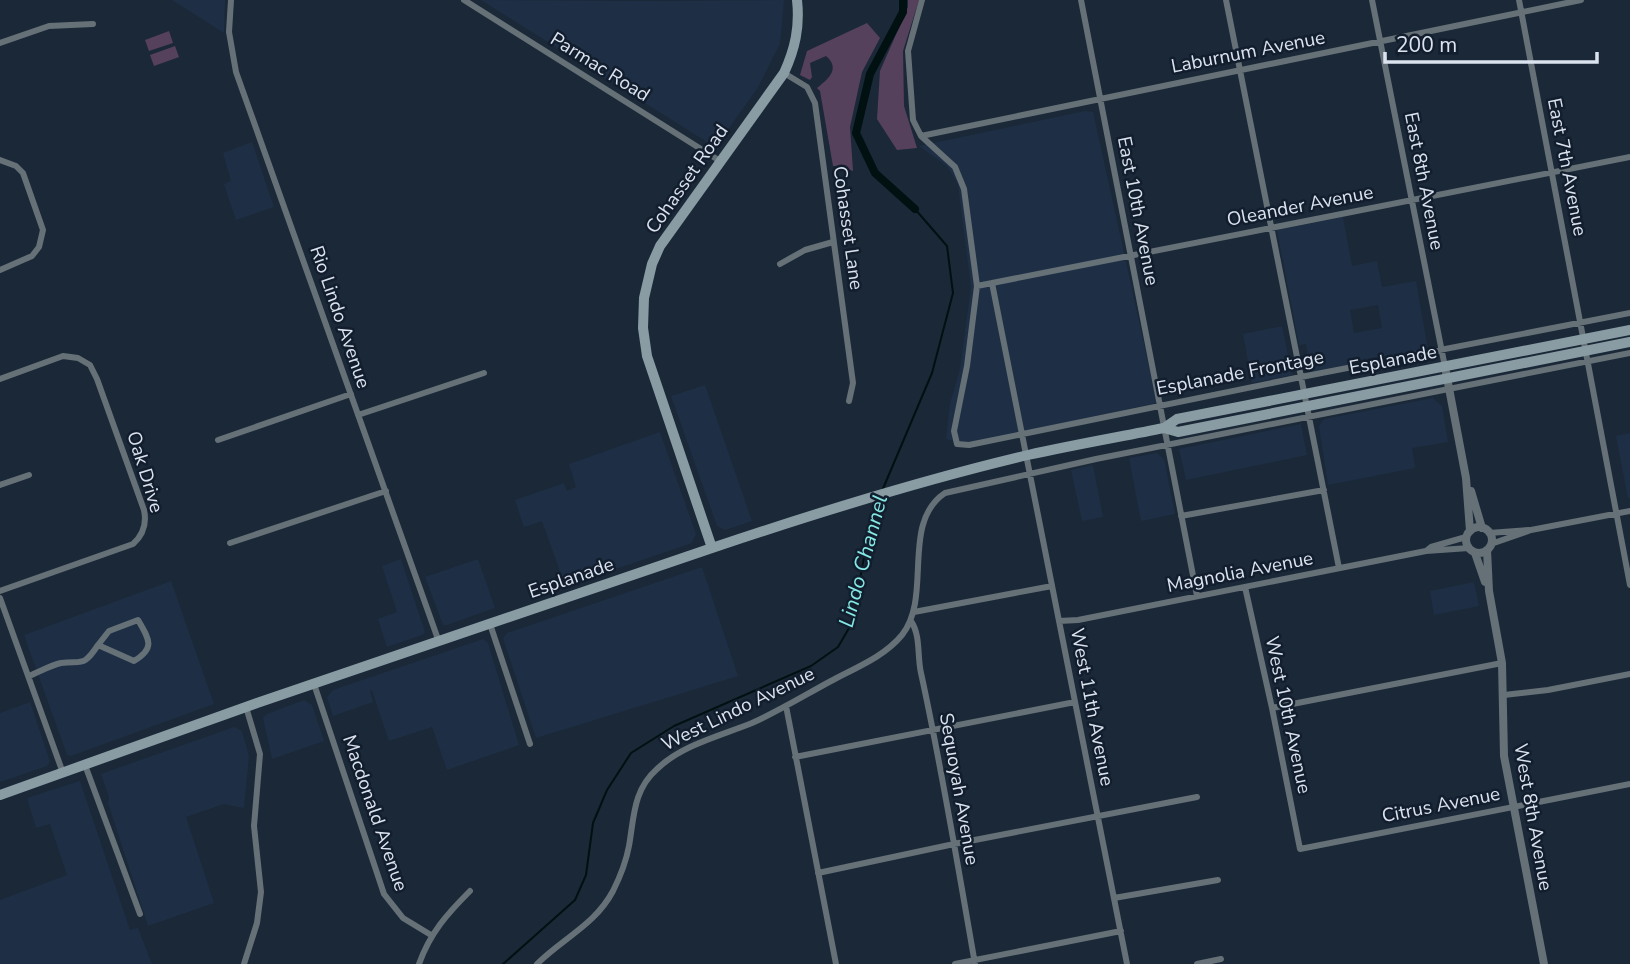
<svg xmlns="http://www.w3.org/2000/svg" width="1630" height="964" font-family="'Nunito Sans',sans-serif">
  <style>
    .built { fill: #1e2f45; fill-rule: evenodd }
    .green { fill: #56415c }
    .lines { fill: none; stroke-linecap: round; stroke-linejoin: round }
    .stream { stroke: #011111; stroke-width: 2 }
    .canal { stroke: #011111; stroke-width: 8 }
    .minor { stroke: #657176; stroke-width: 6 }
    .tertiary { stroke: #657176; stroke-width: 8 }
    .secondary { stroke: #899ca3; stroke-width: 10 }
    .labels { text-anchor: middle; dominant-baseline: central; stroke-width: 5; stroke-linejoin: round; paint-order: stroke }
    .street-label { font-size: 19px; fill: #dbe3ef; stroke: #121e2e }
    .water-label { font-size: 21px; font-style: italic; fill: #85e9e5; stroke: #121e2e }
  </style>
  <rect width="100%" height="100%" fill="#1b2838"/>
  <path class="built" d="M172,0H225L224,33Z
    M481,0L649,1L784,0L780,44L757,89L719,142H707Z
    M1085,111L1093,112L1157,403L978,441L962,443L946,439L950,404L960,369L971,287L958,184L947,166L919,146Z
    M252,142L274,207L236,220L224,184L231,181L223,153Z
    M1343,217L1352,266L1377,261L1382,287L1416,281L1428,350L1352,361V364L1311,372L1306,344L1299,345L1277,230ZM1378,305L1382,328L1354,333L1350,310Z
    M1282,326L1292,375L1252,383L1243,334Z
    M705,385L752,521L725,530L717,526L671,396Z
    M1433,398L1442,406L1448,442L1412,448L1415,468L1328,485L1319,426L1324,419Z
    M1301,424L1307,455L1186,480L1179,449Z
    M660,432L696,534L692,543L607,572L605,569L564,583L542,521L524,527L515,500L564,483L567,491L576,487L569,464Z
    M1630,433V498H1628L1616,436Z
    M1157,453L1164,459L1175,514L1141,521L1129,458Z
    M1093,465L1103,517L1082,521L1071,470Z
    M401,559L425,632L422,635L387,647L378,619L397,612L382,566Z
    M478,559L495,608L447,625H443L425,577Z
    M702,567L738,676L536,738L503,638L507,633Z
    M171,581L214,704L71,756L67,755L24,635Z
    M1474,582L1479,606L1434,615L1430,591Z
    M483,639L488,643L519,745L447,770L432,727L389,741L372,690L370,691L373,702L333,716L327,697L333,690Z
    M304,700L312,705L324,741L272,759L263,718L267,714Z
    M30,702L50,762L47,766L0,782V713Z
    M234,727L242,731L249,756L244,808L224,804L186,817L214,903L148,926L108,803L109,797L101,774Z
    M80,781L130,930L138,928L152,964H0V900L67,875L50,824L36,828L27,798Z"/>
  <path class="green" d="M908,0H919L903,51L904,106L917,148L897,150L877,119L880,71L908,7Z
    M867,23L880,38L862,72L850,127L853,171L840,166H833L820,91L817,88C828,79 841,69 826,56L810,63L812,77L810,80L800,75L807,51Z
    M169,31L173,43L149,51L145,40Z
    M175,46L179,57L154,66L150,55Z"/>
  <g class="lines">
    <path class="stream" d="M882,491L932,373L953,293L947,246L915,209
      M503,964L575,900L586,875L593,823L607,790L631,753L674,726L811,666L838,647L852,623L868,535L879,499"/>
    <path class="canal" d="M903,0V12L870,74L856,133L875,173L915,209"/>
    <path class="minor" d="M231,0L229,32L236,72L439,642
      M464,0L720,161
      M922,0L908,51L913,120L921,136L955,167L964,189L977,286L967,366L954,431L957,444L969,445L1301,377L1630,313
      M1081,0L1197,596
      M1226,0L1339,568
      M1372,0L1445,367
      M1519,0L1630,585
      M0,43L49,26L93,24
      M784,73L807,87L815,103L853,383L849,401
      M921,136L1581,0
      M0,160L16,166L23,173L43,230L39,247L32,256L0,270
      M780,264L805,250L833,242
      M992,283L1127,964
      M977,286L1630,157
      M0,379L63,356L78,358L90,365L97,379L144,510C147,524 143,535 133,544L0,591
      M358,415L484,373
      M218,440L351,394
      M0,485L29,475
      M1181,516L1324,490
      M1489,533L1529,530
      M230,543L386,491
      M1491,544L1531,530L1630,511
      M1426,551L1431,547L1466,537
      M1245,587L1272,708L1300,849L1630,784
      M0,598L63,773
      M914,612L1052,586
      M138,620C149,639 156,648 134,661L98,645L109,631Z
      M911,621C921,636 917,656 921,673C942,769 958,867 975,964
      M1059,621L1078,620L1426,551L1469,548
      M490,624L530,744
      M29,676C39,672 51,665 61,663C82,660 83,668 98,645
      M314,684L384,894L403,918L431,935
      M1504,695L1548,690L1630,674
      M786,706L836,964
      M1272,708L1502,663
      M795,757L1075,702
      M85,765L140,914
      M818,873L954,844L1197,797
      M1114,898L1218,880
      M244,964L257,923L261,892L254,826L260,754L246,707
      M419,964C430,933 447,914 470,891
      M537,964C563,938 595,925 613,891C620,877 626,862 629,846C634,818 633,790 657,769C682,745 720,736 752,723C779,711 805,695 831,681C855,668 884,657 902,635C933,596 900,523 945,493L1096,459L1630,353
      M955,964L1121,931
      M1197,964L1221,959"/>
    <path class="tertiary" d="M1445,367L1466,478L1470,531
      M1471,491L1482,528
      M1466 540a13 13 0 1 1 26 0a13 13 0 1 1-26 0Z
      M1487,550L1489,591L1502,663L1504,756L1544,964
      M1475,553L1485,582"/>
    <path class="secondary" d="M1164,428L1178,432L1630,342
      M712,548L647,356L643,328L644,298L652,264L660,246L784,73C795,49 800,27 797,0
      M0,795L257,703L712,548C816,513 922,480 1028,455C1073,445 1119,437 1164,428L1177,419L1630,330"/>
  </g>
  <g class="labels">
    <g class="street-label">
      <text transform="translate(1248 52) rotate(-11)">Laburnum Avenue</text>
      <text transform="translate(600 67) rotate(32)">Parmac Road</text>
      <text transform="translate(1567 167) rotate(79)">East 7th Avenue</text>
      <text transform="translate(687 179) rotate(-55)">Cohasset Road</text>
      <text transform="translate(1424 181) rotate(79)">East 8th Avenue</text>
      <text transform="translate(1300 206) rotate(-11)">Oleander Avenue</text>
      <text transform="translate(1138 211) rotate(79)">East 10th Avenue</text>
      <text transform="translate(848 228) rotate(82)">Cohasset Lane</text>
      <text transform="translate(340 317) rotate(71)">Rio Lindo Avenue</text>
      <text transform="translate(1393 360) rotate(-11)">Esplanade</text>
      <text transform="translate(1240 373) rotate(-11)">Esplanade Frontage</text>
      <text transform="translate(145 472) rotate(73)">Oak Drive</text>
      <text transform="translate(1240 572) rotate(-11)">Magnolia Avenue</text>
      <text transform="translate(571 578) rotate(-19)">Esplanade</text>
      <text transform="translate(1092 707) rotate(79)">West 11th Avenue</text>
      <text transform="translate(738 709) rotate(-26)">West Lindo Avenue</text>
      <text transform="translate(1288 715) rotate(78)">West 10th Avenue</text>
      <text transform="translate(959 789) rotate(80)">Sequoyah Avenue</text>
      <text transform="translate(1441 805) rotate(-11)">Citrus Avenue</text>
      <text transform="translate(375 813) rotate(71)">Macdonald Avenue</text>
      <text transform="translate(1533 817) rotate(80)">West 8th Avenue</text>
    </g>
    <g class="water-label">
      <text transform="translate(863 561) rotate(-75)">Lindo Channel</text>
    </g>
  </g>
  <path d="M1385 52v10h212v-10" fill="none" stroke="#dbe3ef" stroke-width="3.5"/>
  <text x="1396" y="52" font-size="21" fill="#dbe3ef" stroke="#121e2e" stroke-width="5" paint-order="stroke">200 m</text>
</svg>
